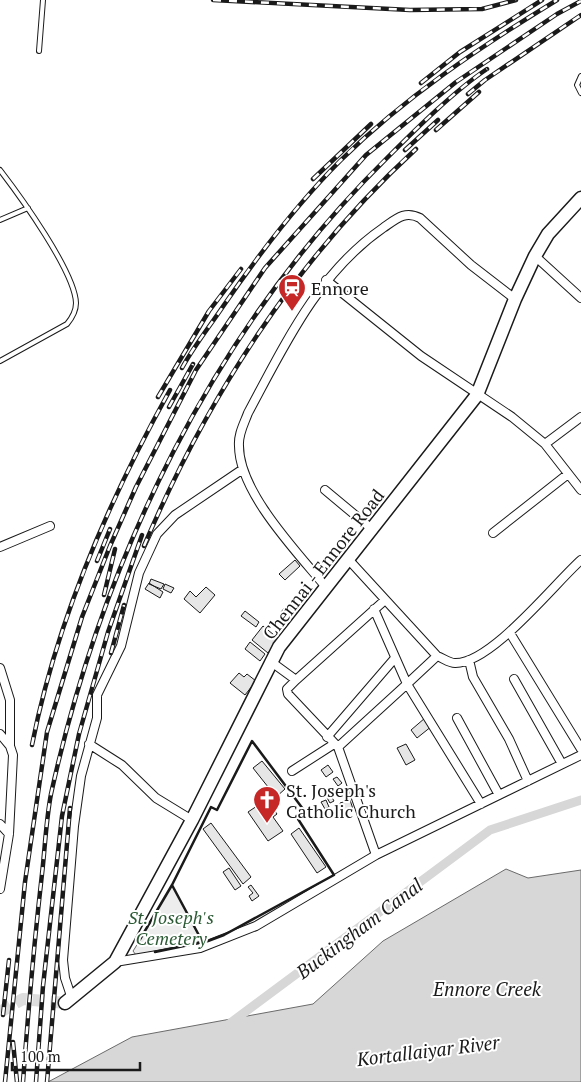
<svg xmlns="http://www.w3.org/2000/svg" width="581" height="1082" font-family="'PT Serif',serif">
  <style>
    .built { fill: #ededed; stroke: #6a6a6a }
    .water { fill: #d7d7d7; stroke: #6a6a6a }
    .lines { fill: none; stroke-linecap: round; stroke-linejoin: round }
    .canal { stroke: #d7d7d7; stroke-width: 9 }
    .building { fill: #e6e6e6; stroke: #1a1a1a }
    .primary-tunnel { stroke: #ddd; stroke-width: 12; stroke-dasharray: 12 6; stroke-linecap: butt }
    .service-casing { stroke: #1a1a1a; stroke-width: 6 }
    .minor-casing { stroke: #1a1a1a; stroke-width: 10 }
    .primary-casing { stroke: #1a1a1a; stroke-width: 15 }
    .service { stroke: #fff; stroke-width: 4 }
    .minor { stroke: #fff; stroke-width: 8 }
    .primary { stroke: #fff; stroke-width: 12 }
    .rail-casing { stroke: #1a1a1a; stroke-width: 4.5 }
    .rail { stroke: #fff; stroke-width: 2.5; stroke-dasharray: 8; stroke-linecap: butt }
    .wall { stroke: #1a1a1a; stroke-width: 2.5 }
    .labels { text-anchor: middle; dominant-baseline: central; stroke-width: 4; stroke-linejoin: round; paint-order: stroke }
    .poi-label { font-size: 18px; fill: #1a1a1a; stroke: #fff; text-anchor: start }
    .street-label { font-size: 18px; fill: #1a1a1a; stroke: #fff }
    .park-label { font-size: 18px; font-style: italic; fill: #2b5a34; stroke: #fff }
    .water-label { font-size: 19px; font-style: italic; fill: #1a1a1a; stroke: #fff }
  </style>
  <rect width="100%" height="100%" fill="#fff"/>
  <path class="built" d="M172,885L202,941L136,955L133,951L135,948Z"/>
  <path class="water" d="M506,869L528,878L581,870V1082H48L132,1037L313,1004L383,941Z"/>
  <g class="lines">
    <path class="canal" d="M229,1024L490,830L581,800"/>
  </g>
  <path class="building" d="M295,560L300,566L285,580L279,574Z
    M151,579L164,584L161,589L149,584Z
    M149,583L163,592L160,598L145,589Z
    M165,584L174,588L171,593L163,589Z
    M206,587L215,595L200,613L184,599L190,591L196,597Z
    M287,605L299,615L294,622L281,612Z
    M245,611L259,622L256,627L241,616Z
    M263,626L279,639L268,653L252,640Z
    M250,642L265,654L260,661L245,649Z
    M239,673L244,677L247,674L256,681L245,695L230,683Z
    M425,718L432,726L417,738L411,730Z
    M406,744L415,760L406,765L397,748Z
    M262,761L285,789L276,797L253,768Z
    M328,765L333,772L326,777L321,770Z
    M337,777L342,783L338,786L333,779Z
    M330,794L334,801L330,803L326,796Z
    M326,800L329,807L325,809L321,802Z
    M350,800L353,809L344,813L340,803Z
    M263,802L267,809L271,806L277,814L273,817L283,831L268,841L248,812Z
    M211,823L251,877L243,884L203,829Z
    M299,828L326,867L317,873L291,834Z
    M229,868L241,886L235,890L223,872Z
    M251,885L259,896L252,901L249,896L253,893L248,887Z"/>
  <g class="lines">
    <path class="primary-tunnel" d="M0,1012L23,999L65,1003"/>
    <defs>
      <path id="service" d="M39,51L43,0
        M581,76L577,85L581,93
        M0,170C20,196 75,272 76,303C76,311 72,318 67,324L0,361
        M0,220L28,208"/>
      <path id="minor" d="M535,256L581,298
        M326,280L421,356L512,417L545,444L581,490
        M545,444L581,417
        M325,490L373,530
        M493,533L568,474
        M0,547L50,526
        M348,559L437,656C443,658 449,663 455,663C491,664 554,584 581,560
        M325,586C297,552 239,492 239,446C238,434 244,424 248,413C285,344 318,273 383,228C396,219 405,210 420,218L471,265L515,299
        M374,609L407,684L338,747L376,855
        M510,633L581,749
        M437,656L407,684L481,804
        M469,660L473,677L509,739L528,781
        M270,661L296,680L385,600
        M0,668L10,700V746
        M514,679L562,764
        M296,680L287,689L288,694L338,747
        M457,718L499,795
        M0,734L10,746L13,755L9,834L0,889
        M327,737L395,658
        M89,744L122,765L156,798L192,820
        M292,771L334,744
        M0,824L9,834
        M115,962L200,948L256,926L376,855L581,755
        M72,999L65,978L63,960L74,826L81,776L97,718V695L121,646L139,573L157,534L175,515L243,469"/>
      <path id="primary" d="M65,1003L115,962L192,820L279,647L477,395L515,299L535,256L548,234L581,198"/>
    </defs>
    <use href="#service" class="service-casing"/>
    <use href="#minor" class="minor-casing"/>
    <use href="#primary" class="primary-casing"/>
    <use href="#service" class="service"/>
    <use href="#minor" class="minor"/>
    <use href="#primary" class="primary"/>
    <defs>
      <path id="rail" d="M213,0L410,10L482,9L516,0
        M421,83L460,52L542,0
        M468,94L485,80L581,15
        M436,130L479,92
        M405,150L438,120
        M313,179L371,124
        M182,368C194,346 210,326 224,305C259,254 297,204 341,160C405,97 480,47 557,0
        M158,397L209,311L241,269
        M169,407L193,364
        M144,546C207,397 297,258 416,149
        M97,561L110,529
        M104,595L115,549
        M111,653L124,605
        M32,745C56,623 110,498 170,390
        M3,1015L9,960
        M13,1042L17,1082
        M5,1082L25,882L47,732L82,617L110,546L136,487L196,370L265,268L366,155L456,82L557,14L581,1
        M23,1082C28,1013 34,944 42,874C45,848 46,820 51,794C103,557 214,329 387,158C416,129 454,91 487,69
        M36,1082L43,986L62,816L79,734L108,632L142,535
        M47,1082L70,808"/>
    </defs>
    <use href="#rail" class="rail-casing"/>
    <use href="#rail" class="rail"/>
    <path class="wall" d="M172,885L202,941
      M139,941L172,885L211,807L217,810L252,741L306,813L298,819L334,875L224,935L208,941L155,952"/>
  </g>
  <defs>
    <symbol id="station-pin" viewBox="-11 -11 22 30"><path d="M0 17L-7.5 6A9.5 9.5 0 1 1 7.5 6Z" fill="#c62828" stroke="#fff"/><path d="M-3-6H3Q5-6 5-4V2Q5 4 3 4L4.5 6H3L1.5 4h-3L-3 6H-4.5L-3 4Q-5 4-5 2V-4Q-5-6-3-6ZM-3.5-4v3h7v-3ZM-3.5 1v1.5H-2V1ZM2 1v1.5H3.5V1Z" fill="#fff"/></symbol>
    <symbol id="church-pin" viewBox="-11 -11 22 30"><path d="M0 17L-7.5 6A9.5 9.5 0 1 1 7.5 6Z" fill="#c62828" stroke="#fff"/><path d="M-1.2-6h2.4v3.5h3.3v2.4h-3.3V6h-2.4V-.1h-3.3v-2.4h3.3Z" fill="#fff"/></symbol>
  </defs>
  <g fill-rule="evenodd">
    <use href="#station-pin" x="276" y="272" width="32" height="43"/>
    <use href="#church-pin" x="251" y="784" width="32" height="43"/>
  </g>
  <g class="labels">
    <g class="poi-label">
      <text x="311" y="288">Ennore</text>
      <text x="286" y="790">St. Joseph's<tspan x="286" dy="21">Catholic Church</tspan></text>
    </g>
    <g class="street-label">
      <text transform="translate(323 564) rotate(-52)">Chennai - Ennore Road</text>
    </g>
    <g class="park-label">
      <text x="171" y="917">St. Joseph's<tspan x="171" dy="21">Cemetery</tspan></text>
    </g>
    <g class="water-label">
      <text transform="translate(359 928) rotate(-37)">Buckingham Canal</text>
      <text x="487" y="988">Ennore Creek</text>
      <text transform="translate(428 1050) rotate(-7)">Kortallaiyar River</text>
    </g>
  </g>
  <path d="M12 1062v8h128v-8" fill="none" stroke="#1a1a1a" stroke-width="2.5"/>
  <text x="20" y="1062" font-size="15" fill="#1a1a1a" stroke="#ffffff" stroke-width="4" paint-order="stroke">100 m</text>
</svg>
